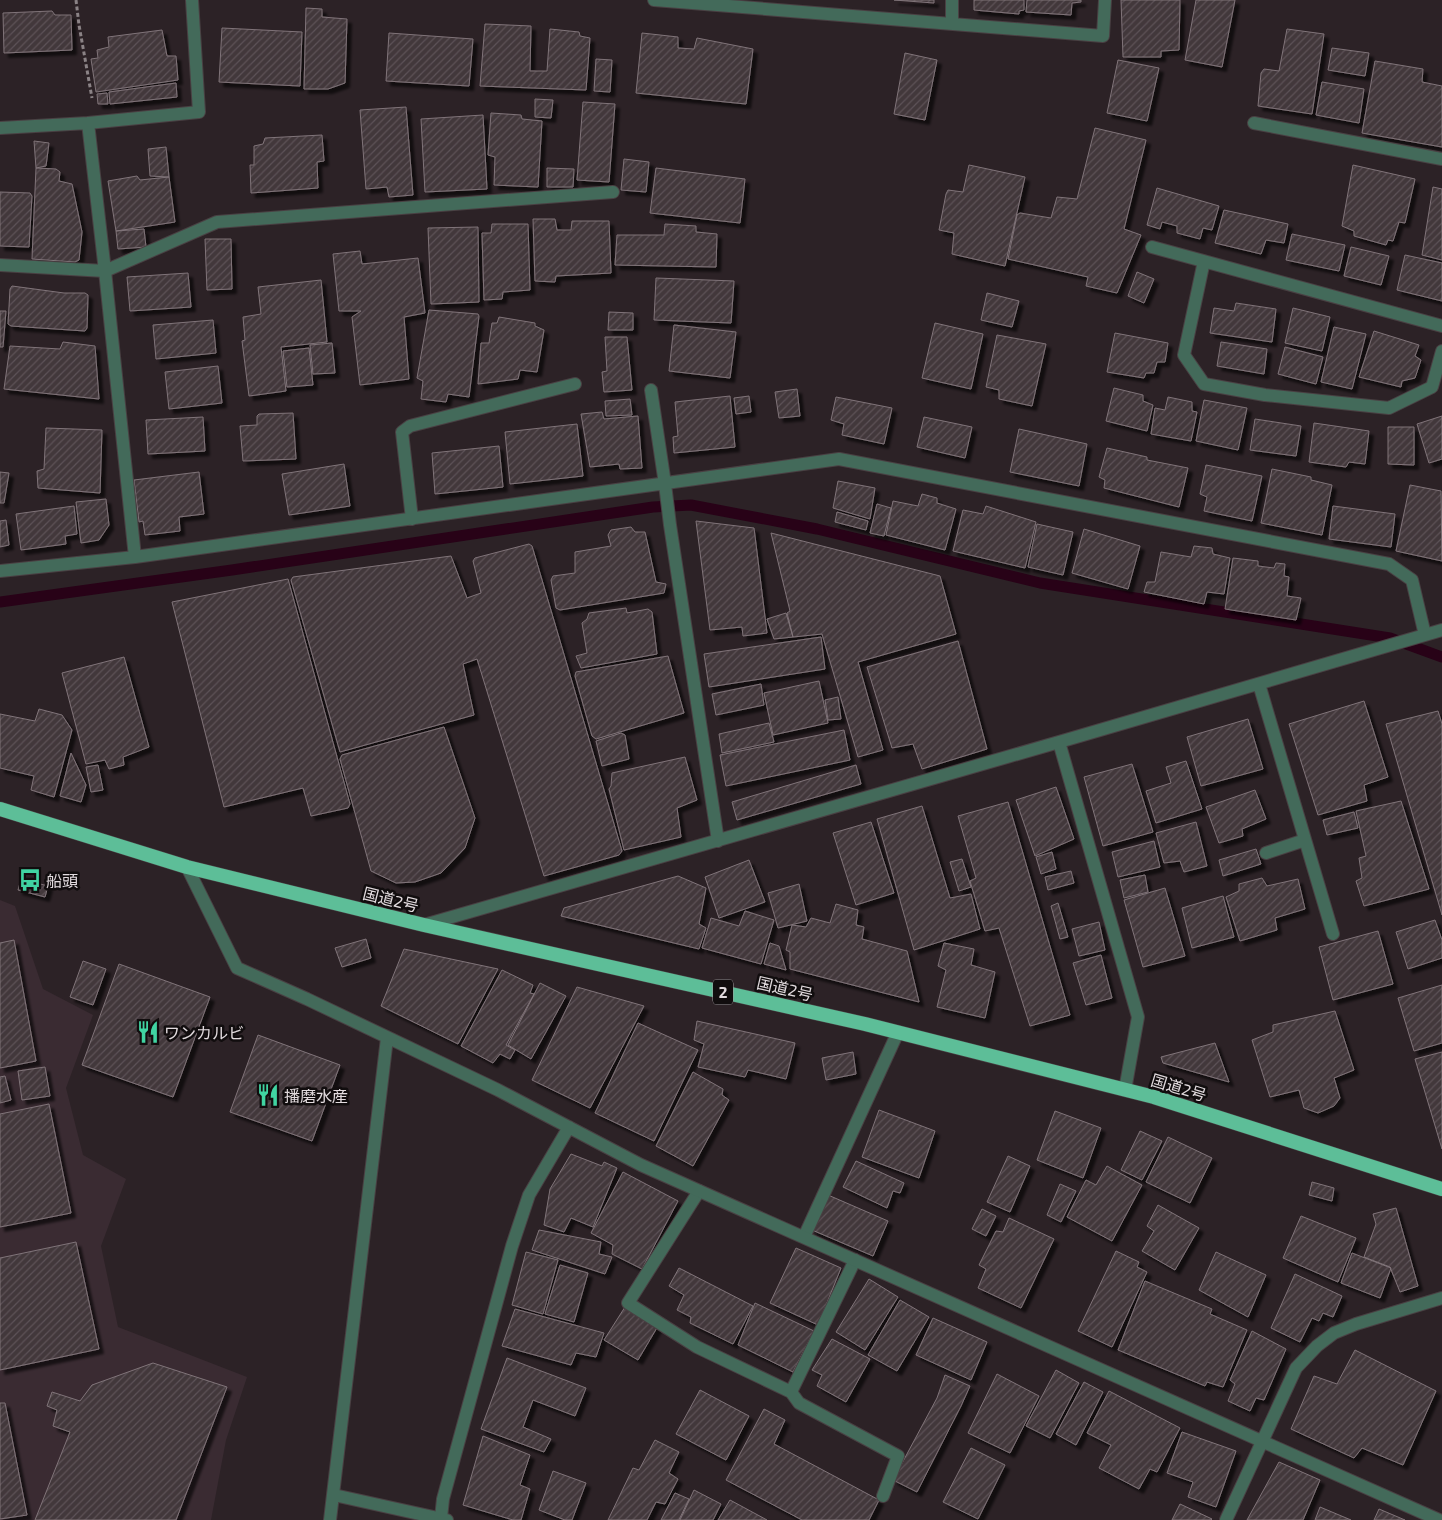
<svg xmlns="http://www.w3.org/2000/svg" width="1442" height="1520" font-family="'Exo 2','Noto Sans JP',sans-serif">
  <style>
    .built { fill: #3a2b32 }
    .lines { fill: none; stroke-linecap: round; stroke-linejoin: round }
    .stream { stroke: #280217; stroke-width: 11 }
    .building { fill: url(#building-hatch); stroke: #807479; filter: url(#shadow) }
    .service-casing { stroke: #494043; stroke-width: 14 }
    .minor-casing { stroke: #494043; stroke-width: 14 }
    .trunk-casing { stroke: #494043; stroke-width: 15 }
    .path { stroke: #8b8386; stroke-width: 3; stroke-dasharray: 4 2.5; stroke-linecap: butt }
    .service { stroke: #436a5a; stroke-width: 12 }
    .minor { stroke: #436a5a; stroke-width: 12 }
    .trunk { stroke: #5dbe98; stroke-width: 14 }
    .labels { text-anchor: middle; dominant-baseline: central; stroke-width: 5; stroke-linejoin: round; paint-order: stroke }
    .shield { fill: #110d0e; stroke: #a39da0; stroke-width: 1 }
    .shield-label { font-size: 15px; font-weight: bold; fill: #e2dbde }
    .poi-label { font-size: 16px; fill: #e2dbde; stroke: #110d0e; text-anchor: start }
    .street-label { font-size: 16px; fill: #e2dbde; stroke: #110d0e }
  </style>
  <defs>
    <pattern id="building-hatch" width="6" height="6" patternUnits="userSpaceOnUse" patternTransform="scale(1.25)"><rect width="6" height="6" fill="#42373b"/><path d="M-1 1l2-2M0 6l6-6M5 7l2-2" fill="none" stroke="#5d5357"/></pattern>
    <filter id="shadow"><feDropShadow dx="4.5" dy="4.5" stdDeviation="1" flood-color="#0009"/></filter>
  </defs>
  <rect width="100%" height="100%" fill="#2c2226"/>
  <path class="built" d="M0,900L15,906L43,989L93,1015L66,1088L83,1155L126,1179L101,1246L118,1327L247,1377L226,1440L211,1520H0Z"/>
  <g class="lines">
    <path class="stream" d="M0,602L232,570L653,507L691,505L817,529L1040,583L1390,638L1442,657"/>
  </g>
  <path class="building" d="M894,0H934V3Z
    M974,0H1024V10L1019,11V14L974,10Z
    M1027,0H1081V2L1072,3L1071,15L1026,12Z
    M1121,0H1180L1179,50L1161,51V57H1123Z
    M1196,0H1235L1222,67L1185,60Z
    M306,8L322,9V17L347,19L345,83L328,89H304Z
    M52,11L55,15H71L72,50L4,53L3,13Z
    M485,24L531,26L530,71H547L550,29L579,32L580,36L590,38L586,90L480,86Z
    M222,28L302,32L300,86L219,82Z
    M1287,29L1324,34L1312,114L1258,106L1261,73L1264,69L1279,71Z
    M162,30L167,56H176L178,80L96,92L91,59L98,58L97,50L109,47L108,37Z
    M389,33L473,39L469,86L386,81Z
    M642,33L678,37V48L694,49L697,38L753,49L746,104L636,93Z
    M1332,48L1369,53L1365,76L1328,70Z
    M905,53L937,60L925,120L894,114Z
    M596,59L612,60L610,92L594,91Z
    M1118,60L1159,68L1147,121L1107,113Z
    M1375,61L1423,69L1422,82L1442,86V147L1362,133Z
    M1322,82L1364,89L1359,123L1316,115Z
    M176,83L177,97L110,104L109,92Z
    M107,93L108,104H98L97,94Z
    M535,99L553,100L551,118L535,117Z
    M583,102L615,104L609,182L577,180Z
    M406,107L413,195L389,197L387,187L366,189L360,110Z
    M491,113L521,115L522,119L542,121L538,187L494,185L495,157L488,155Z
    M483,115L487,189L425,192L421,119Z
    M1095,128L1146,140L1124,229L1141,235L1117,293L1086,286L1088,277L1008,259L1017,215L1020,213L1051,218L1057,197L1077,199Z
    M322,135L324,161L317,162L318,188L251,193L250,165H254V146L263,144L265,138Z
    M34,141L49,143L46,166L36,168Z
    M166,147L169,177L150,176L148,149Z
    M624,159L649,162L646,192L621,190Z
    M969,165L1025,177L1005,266L952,254L954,233L939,230L946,194L948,190L963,192Z
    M1353,165L1415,179L1405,223L1399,222L1393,241L1388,240L1386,245L1354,236V231L1342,226Z
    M36,168L56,169L60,172L59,181L72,184L82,232L79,260L75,262L32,259Z
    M547,168L574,169L573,187H547Z
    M656,168L745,179L740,223L650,213Z
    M137,176L140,180L169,177L175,222L116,231L108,181Z
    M1433,187L1442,189V260L1422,255Z
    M1157,188L1219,206L1212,230L1203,228L1200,239L1177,233V226L1162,222L1160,229L1147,225Z
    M0,192L30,193L32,196L29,247L0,246Z
    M1224,210L1288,224L1284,243L1266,240L1261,254L1215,243Z
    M533,219H555L557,230H571L572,221H609L611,273L556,276L555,282L535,281Z
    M492,224H528L530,290L503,292L502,299L484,300L482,233H491Z
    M665,224L696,226V232L717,234L716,267L615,265L617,235H664Z
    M478,227L479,302L431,304L428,228Z
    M144,229L146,247L118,249L116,231Z
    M1292,234L1345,245L1339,271L1286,260Z
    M205,239H231L232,289L207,290Z
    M1351,247L1389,256L1381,285L1344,276Z
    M360,251L362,264L418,258L425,313L404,317L409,379L360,385L352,317L361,311H339L333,254Z
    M1405,255L1442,263V301L1397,290Z
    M1137,272L1154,279L1144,303L1128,296Z
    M188,273L191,307L130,311L127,277Z
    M656,278L734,281L731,323L654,320Z
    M321,280L327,342L281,347L286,391L249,396L242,341L245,340L243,317L261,314L258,287Z
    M12,286L64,293H85L88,295L87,328L85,331L11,326L8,324L10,289Z
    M987,293L1019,301L1012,327L981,320Z
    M1236,303L1276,309L1272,342L1210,333L1214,308L1234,311Z
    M1293,308L1330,317L1322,351L1285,343Z
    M429,310L478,314L479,316L469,397L448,394L446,402L421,399L423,381L417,378Z
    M0,311H6L3,347H0Z
    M609,312L633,313V330H608Z
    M499,317L535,323V326L544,330L537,372L520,370L518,379L478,384L481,343H489L492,323H497Z
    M213,320L216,353L156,359L153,325Z
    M935,323L983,334L971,389L922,378Z
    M674,325L736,332L730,378L669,371Z
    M1334,327L1366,334L1352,389L1321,382Z
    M1374,331L1419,345L1415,356L1421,360L1415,378L1402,381L1401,387L1359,377Z
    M1115,333L1168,343L1165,362H1157L1154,373H1146L1144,378L1107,372Z
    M997,335L1046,344L1032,406L999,399V390L986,387Z
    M605,337H627L632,390L604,392L602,372L607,371Z
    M63,342L95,346L99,399L4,389L10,346L60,349Z
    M1221,342L1267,349L1264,374L1217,366Z
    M332,343L335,373L313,374L310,345Z
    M1285,347L1323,357L1316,384L1278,374Z
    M309,348L313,385L287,387L283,351Z
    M218,366L222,403L169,409L165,372Z
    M1114,388L1143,395V401L1153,405L1147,431L1106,421Z
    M797,389L800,416L779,418L775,392Z
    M730,396L735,447L674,453L673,437L678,436L675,402Z
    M749,396L751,412L736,414L734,398Z
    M836,397L892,408L884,444L842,435L844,424L831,420Z
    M1168,397L1192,402V411L1197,412L1191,441L1151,434L1155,408L1165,410Z
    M630,399L632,415L606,416L605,401Z
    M1204,400L1247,408L1238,450L1196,441Z
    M602,412L604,419L638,416L642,468L620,469L619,464L590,467L581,414Z
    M293,413L296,459L243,461L240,426L257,425V416L259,414Z
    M1442,416V459L1429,463L1417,424Z
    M203,417L205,451L148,454L146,420Z
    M924,417L972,427L965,458L917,447Z
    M1255,419L1301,426L1296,456L1250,450Z
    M1314,423L1369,431L1365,464L1349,462L1346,467L1309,462Z
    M577,424L583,476L510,484L505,432Z
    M1388,427H1414V465L1388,464Z
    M46,428L102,430L100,493L38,488L37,471L44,469Z
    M1019,429L1087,444L1079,486L1010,472Z
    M499,446L503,487L435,494L432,453Z
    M1107,448L1147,457V460L1188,468L1179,507L1104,488L1105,480L1099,477Z
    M344,464L350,506L289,515L282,474Z
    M1206,465L1262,476L1252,521L1204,511L1207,497L1200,494Z
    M1272,469L1311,477V480L1332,485L1322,535L1261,523Z
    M0,472L9,473L4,503H0Z
    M199,472L204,514L179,517L180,531L145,535L143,521L139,522L134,480Z
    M838,481L875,488L870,519L833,508Z
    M1410,485L1441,491L1442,561L1396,551Z
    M922,494L937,498V503L956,509L945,550L886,535L893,501L918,506Z
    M106,499L109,525L99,540L81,543L76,502Z
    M877,504L891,508L884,536L870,533Z
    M74,506L77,534L65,536L66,544L21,550L16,514Z
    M986,506L1036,522L1025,568L953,551L963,510L983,514Z
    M1333,506L1395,514L1391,547L1329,539Z
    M837,512L868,521L866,530L835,522Z
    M6,520L9,545L0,547V521Z
    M696,521L754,528L767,633L743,636L742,627L710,630Z
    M1037,524L1073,532L1063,575L1028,567Z
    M631,527L635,532H645L656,582L666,584L664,593L560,610L556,608L551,580L553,576L575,573V552L611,546L608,535L611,530Z
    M1084,529L1140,546L1128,589L1072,573Z
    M771,533L940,576L956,634L858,662L883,750L858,757L822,634L793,637L787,613L790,611Z
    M529,544L532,546L622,851L619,855L544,876L477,659L463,664L474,715L340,752L291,580L293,577L451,556L467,598L481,593L473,561L475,558Z
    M1194,546L1212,548L1213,554L1230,558L1224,594L1207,592L1204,604L1144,592L1147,582H1155L1161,552L1191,557Z
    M1233,558L1258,561V566L1274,568L1276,563L1285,564L1284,576L1289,577L1287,596L1301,598L1296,620L1225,609Z
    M288,579L350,804L348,808L311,816L303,788L224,807L172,602Z
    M626,608L627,613L648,609L652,612L657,654L581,668L576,656L587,653L582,623L587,619L589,613Z
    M786,613L793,637L774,639L767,619Z
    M821,637L825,669L709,687L704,654Z
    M958,641L987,749L922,769L913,744L892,748L867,667Z
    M668,656L684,713L596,739L592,736L575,676L576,672Z
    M124,657L149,747L123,757L124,765L109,769L105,760L86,764L62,673Z
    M819,681L828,723L773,735L764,693Z
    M761,684L764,705L716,715L712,694Z
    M838,697L841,719L828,720L825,700Z
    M1364,701L1388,777L1364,785L1367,801L1318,815L1289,724Z
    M39,709L62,715L72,730L54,797L31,790L34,776L0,768V714L35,721Z
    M1438,711L1442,724V915L1386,724Z
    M1248,719L1263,769L1201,786L1187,737Z
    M769,723L774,742L722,753L719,734Z
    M444,727L475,818L465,848L441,873L415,882L396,883L371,871L340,759L342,755Z
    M844,730L850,760L726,786L720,755Z
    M621,733L625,735L629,759L602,766L596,741Z
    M71,753L86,785L81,802L60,796Z
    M685,757L697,800L677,808L681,837L624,850L609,789L611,786L612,773Z
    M1186,761L1202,809L1156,823L1146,791L1171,783L1166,767Z
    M1132,764L1153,832L1103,846L1084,777Z
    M98,765L103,790L91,792L86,767Z
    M856,765L861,784L737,820L732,802Z
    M1056,787L1074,839L1035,856L1016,800Z
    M1255,790L1266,819L1242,829L1243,836L1219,843L1206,807Z
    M1401,801L1429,889L1364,906L1356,881L1362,878L1359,858L1366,856L1356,811Z
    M1008,802L1070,1015L1030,1026L999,928L985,931L970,881L976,878L958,816Z
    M922,806L950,898L971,894L980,929L914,950L877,819Z
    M1354,812L1358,828L1327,835L1323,820Z
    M871,822L894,893L856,905L833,833Z
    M1196,822L1207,866L1184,872L1180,861L1164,863L1156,833Z
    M1154,841L1160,867L1118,877L1112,852Z
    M1256,849L1261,864L1223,876L1219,860Z
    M1052,852L1056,869L1041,874L1036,857Z
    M962,859L971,887L959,891L950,862Z
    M749,860L765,902L719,918L705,877Z
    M1071,871L1074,883L1048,890L1045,877Z
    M1145,875L1148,892L1124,898L1120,880Z
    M678,876L706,888L699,924L706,928L699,949L561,916L564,908Z
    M1262,878L1267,886L1298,879L1305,909L1275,918L1277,930L1240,941L1226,897L1239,891V884Z
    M21,879L48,886L45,897L18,890Z
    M799,884L807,921L778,928L768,893Z
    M1165,888L1185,956L1143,967L1124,900Z
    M1223,896L1234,937L1192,948L1182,908Z
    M1058,903L1068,937L1060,939L1051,906Z
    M836,904L858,910L856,925L864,927L862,939L907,951L919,1002L790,969V952L786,950L792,925L806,927L811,918L830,923Z
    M745,911L774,920L761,964L702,948L711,918L739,926Z
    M1435,920L1442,940V958L1408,969L1396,932Z
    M1099,922L1105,950L1079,956L1072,929Z
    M1378,931L1393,984L1333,1000L1319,947Z
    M366,939L371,958L342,967L335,948Z
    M14,940L36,1061L0,1068V943Z
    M770,943L779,946L786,970L764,964Z
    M944,943L974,949L971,965L995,972L985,1018L937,1007L946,970L938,966Z
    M404,949L498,969L458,1044L381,1006Z
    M1101,955L1112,998L1086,1005L1073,963Z
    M83,961L106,969L93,1005L70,997Z
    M119,964L210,997L173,1097L82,1065Z
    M502,970L533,985L530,993L534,994L506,1045L515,1050L510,1059L500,1054L493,1063L461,1046Z
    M540,983L566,996L531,1059L508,1045Z
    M1442,985V1043L1414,1051L1398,998Z
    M577,987L644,1006L590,1108L532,1080Z
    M1335,1011L1354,1070L1334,1078L1340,1098L1334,1106L1318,1113L1304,1108L1299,1090L1270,1097L1252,1040L1273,1032V1025Z
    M697,1021L795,1043L786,1079L748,1070L745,1077L698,1067L704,1044L694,1040Z
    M638,1023L698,1050L654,1141L595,1113Z
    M258,1035L340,1065L312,1141L230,1112Z
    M1215,1043L1229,1082L1163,1063L1161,1057Z
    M853,1052L856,1074L826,1080L822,1058Z
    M1442,1052V1149L1415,1059Z
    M45,1067L50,1096L22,1100L18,1071Z
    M693,1072L723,1089L722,1095L729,1100L693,1166L656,1146Z
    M5,1076L11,1100L0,1103V1077Z
    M49,1104L71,1213L0,1227V1114Z
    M879,1110L935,1131L919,1178L862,1157Z
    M1055,1111L1101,1128L1083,1178L1037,1160Z
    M1140,1131L1162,1141L1142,1180L1121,1170Z
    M1168,1137L1212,1158L1190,1203L1146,1182Z
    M571,1154L602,1166L604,1162L617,1168L593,1227L571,1218L564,1232L544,1225L550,1189Z
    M1008,1156L1030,1166L1010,1212L987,1202Z
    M856,1161L904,1183L900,1193L893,1191L887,1208L843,1187Z
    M1107,1166L1142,1185L1112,1241L1067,1217L1086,1180L1096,1185Z
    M623,1172L678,1201L642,1269L612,1254L613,1245L591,1233Z
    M1312,1182L1334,1188L1332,1201L1309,1195Z
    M1060,1184L1076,1191L1061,1222L1047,1215Z
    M828,1195L888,1221L873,1256L812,1230Z
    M1158,1205L1199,1228L1175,1270L1142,1251L1154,1231L1147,1226Z
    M1396,1208L1418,1286L1400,1292L1390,1267L1364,1257L1376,1224L1373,1214Z
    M982,1209L996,1216L986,1236L972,1229Z
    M1301,1216L1356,1238L1338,1282L1283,1258Z
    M1009,1218L1054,1239L1021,1308L978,1288L986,1269L979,1265L996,1231L1003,1232Z
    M539,1230L601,1242L599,1254L612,1257L605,1274L532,1250Z
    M76,1242L99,1349L0,1370V1258Z
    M796,1248L841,1268L818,1325L770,1303Z
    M1116,1251L1139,1262L1137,1267L1147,1272L1112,1347L1078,1331Z
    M526,1252L558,1260L543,1314L512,1305Z
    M1216,1252L1266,1275L1248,1317L1199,1290Z
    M1352,1253L1391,1268L1380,1298L1341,1283Z
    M560,1265L588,1273L574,1322L545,1314Z
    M679,1268L753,1306L733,1344L690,1323L691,1317L677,1310L684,1295L669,1286Z
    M1295,1274L1342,1296L1333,1317L1323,1313L1319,1321L1312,1318L1300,1342L1271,1328Z
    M869,1279L898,1297L865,1350L836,1332Z
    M1145,1281L1212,1309L1210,1314L1247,1330L1223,1387L1207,1382L1205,1386L1118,1350Z
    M900,1300L929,1317L897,1371L868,1355Z
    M755,1303L814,1331L793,1372L738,1345Z
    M625,1307L658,1326L638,1360L604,1340Z
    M515,1309L604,1333L596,1357L576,1353L571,1365L502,1346Z
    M933,1318L987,1342L971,1380L916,1355Z
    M1252,1331L1286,1349L1264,1400L1256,1398L1250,1411L1228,1401L1235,1384L1230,1380Z
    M832,1339L870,1359L846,1402L817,1386L822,1375L812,1370Z
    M1355,1350L1436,1391L1403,1465L1362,1448L1354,1458L1291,1429L1314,1376L1337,1384Z
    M507,1358L586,1388L575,1416L533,1400L523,1427L551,1439L544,1452L481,1429Z
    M153,1363L227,1387L176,1520H35L70,1432L53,1426L57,1410L47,1406L52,1392L80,1401L92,1385Z
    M1056,1370L1079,1383L1050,1438L1026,1426Z
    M997,1374L1039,1396L1010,1453L968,1433Z
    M945,1375L970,1386L961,1406L917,1492L893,1480L937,1398Z
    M1084,1382L1103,1392L1076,1445L1056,1434Z
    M700,1390L749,1416L726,1460L676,1434Z
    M1109,1391L1180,1428L1157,1472L1150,1469L1139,1489L1099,1468L1111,1445L1087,1433Z
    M0,1403H5L27,1515L0,1519Z
    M764,1409L785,1420L774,1444L879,1500L869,1520H802L726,1480Z
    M1182,1432L1236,1451L1216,1507L1188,1497L1193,1482L1167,1473Z
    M483,1436L530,1455L520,1485L530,1489L521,1520H513L463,1505Z
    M655,1440L679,1452L669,1473L678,1479L665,1504L656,1502L647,1520H608L633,1468L639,1470Z
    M971,1448L1005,1465L978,1519L943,1502Z
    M1279,1462L1320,1480L1303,1520H1247Z
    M553,1471L586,1483L572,1520H565L539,1510Z
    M694,1490L721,1504L713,1520H680Z
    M675,1493L689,1499L679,1520H661Z
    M730,1500L767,1520H718Z
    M1180,1504L1212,1519L1211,1520H1172Z
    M1320,1507L1351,1520H1315Z
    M1379,1509L1405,1520H1374Z"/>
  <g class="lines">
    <defs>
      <path id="service" d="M699,1191L628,1303L697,1347L791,1392L799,1403L898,1456L883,1496
        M804,1237L898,1032
        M791,1392L855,1260"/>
      <path id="minor" d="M654,0L1103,36L1105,0
        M952,24V0
        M1254,123L1442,159
        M0,128L88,123
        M1152,247L1442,326
        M1204,261L1184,355L1204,384L1265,395L1389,408L1432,387L1442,351
        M0,265L105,271L217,222L613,192
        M651,390L665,484L670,525L718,841
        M412,519L402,432L410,426L575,384
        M135,557L105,271L88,123L199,112L192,0
        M0,571L135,557L839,459L1389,564L1412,580L1425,635
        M1259,684L1333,934
        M1059,742L1138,1017L1125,1090
        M1266,853L1305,840
        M187,867L237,968L307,999L498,1090L641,1165L1439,1520
        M424,925L1059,742L1442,630
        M334,1495L447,1520
        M441,1518L443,1499L512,1246L529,1195L569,1127
        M330,1520L387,1038
        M1226,1520L1296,1368L1317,1346L1334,1333L1356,1324L1442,1298"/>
      <path id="trunk" d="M0,809L187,867L424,925L865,1024L1154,1097L1442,1189"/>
    </defs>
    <use href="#service" class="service-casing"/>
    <use href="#minor" class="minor-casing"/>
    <use href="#trunk" class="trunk-casing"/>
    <path class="path" d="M76,0L79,25L92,98"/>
    <use href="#service" class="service"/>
    <use href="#minor" class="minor"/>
    <use href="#trunk" class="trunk"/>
  </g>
  <defs>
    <symbol id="bus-bare" viewBox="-9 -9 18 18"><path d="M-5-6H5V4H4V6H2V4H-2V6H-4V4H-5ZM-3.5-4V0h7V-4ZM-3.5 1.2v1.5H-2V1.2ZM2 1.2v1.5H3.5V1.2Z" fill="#40d4a2" stroke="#110d0e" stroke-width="2.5" paint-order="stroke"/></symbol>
    <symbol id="restaurant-bare" viewBox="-9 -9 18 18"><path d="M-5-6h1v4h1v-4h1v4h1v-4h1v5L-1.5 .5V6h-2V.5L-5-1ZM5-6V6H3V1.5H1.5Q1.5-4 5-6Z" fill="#40d4a2" stroke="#110d0e" stroke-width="2.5" paint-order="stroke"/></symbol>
  </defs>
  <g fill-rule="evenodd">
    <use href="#bus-bare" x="14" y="864" width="32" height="32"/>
    <use href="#restaurant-bare" x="132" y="1016" width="32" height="32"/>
    <use href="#restaurant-bare" x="252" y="1079" width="32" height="32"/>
  </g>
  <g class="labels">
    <rect class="shield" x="713" y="979.5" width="20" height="25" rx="4"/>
    <g class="shield-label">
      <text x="723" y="992">2</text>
    </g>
    <g class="poi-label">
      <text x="46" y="880">船頭</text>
      <text x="164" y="1032">ワンカルビ</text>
      <text x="284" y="1095">播磨水産</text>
    </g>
    <g class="street-label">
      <text transform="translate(391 899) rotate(14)">国道2号</text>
      <text transform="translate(785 988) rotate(13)">国道2号</text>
      <text transform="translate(1179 1087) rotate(17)">国道2号</text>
    </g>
  </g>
</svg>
